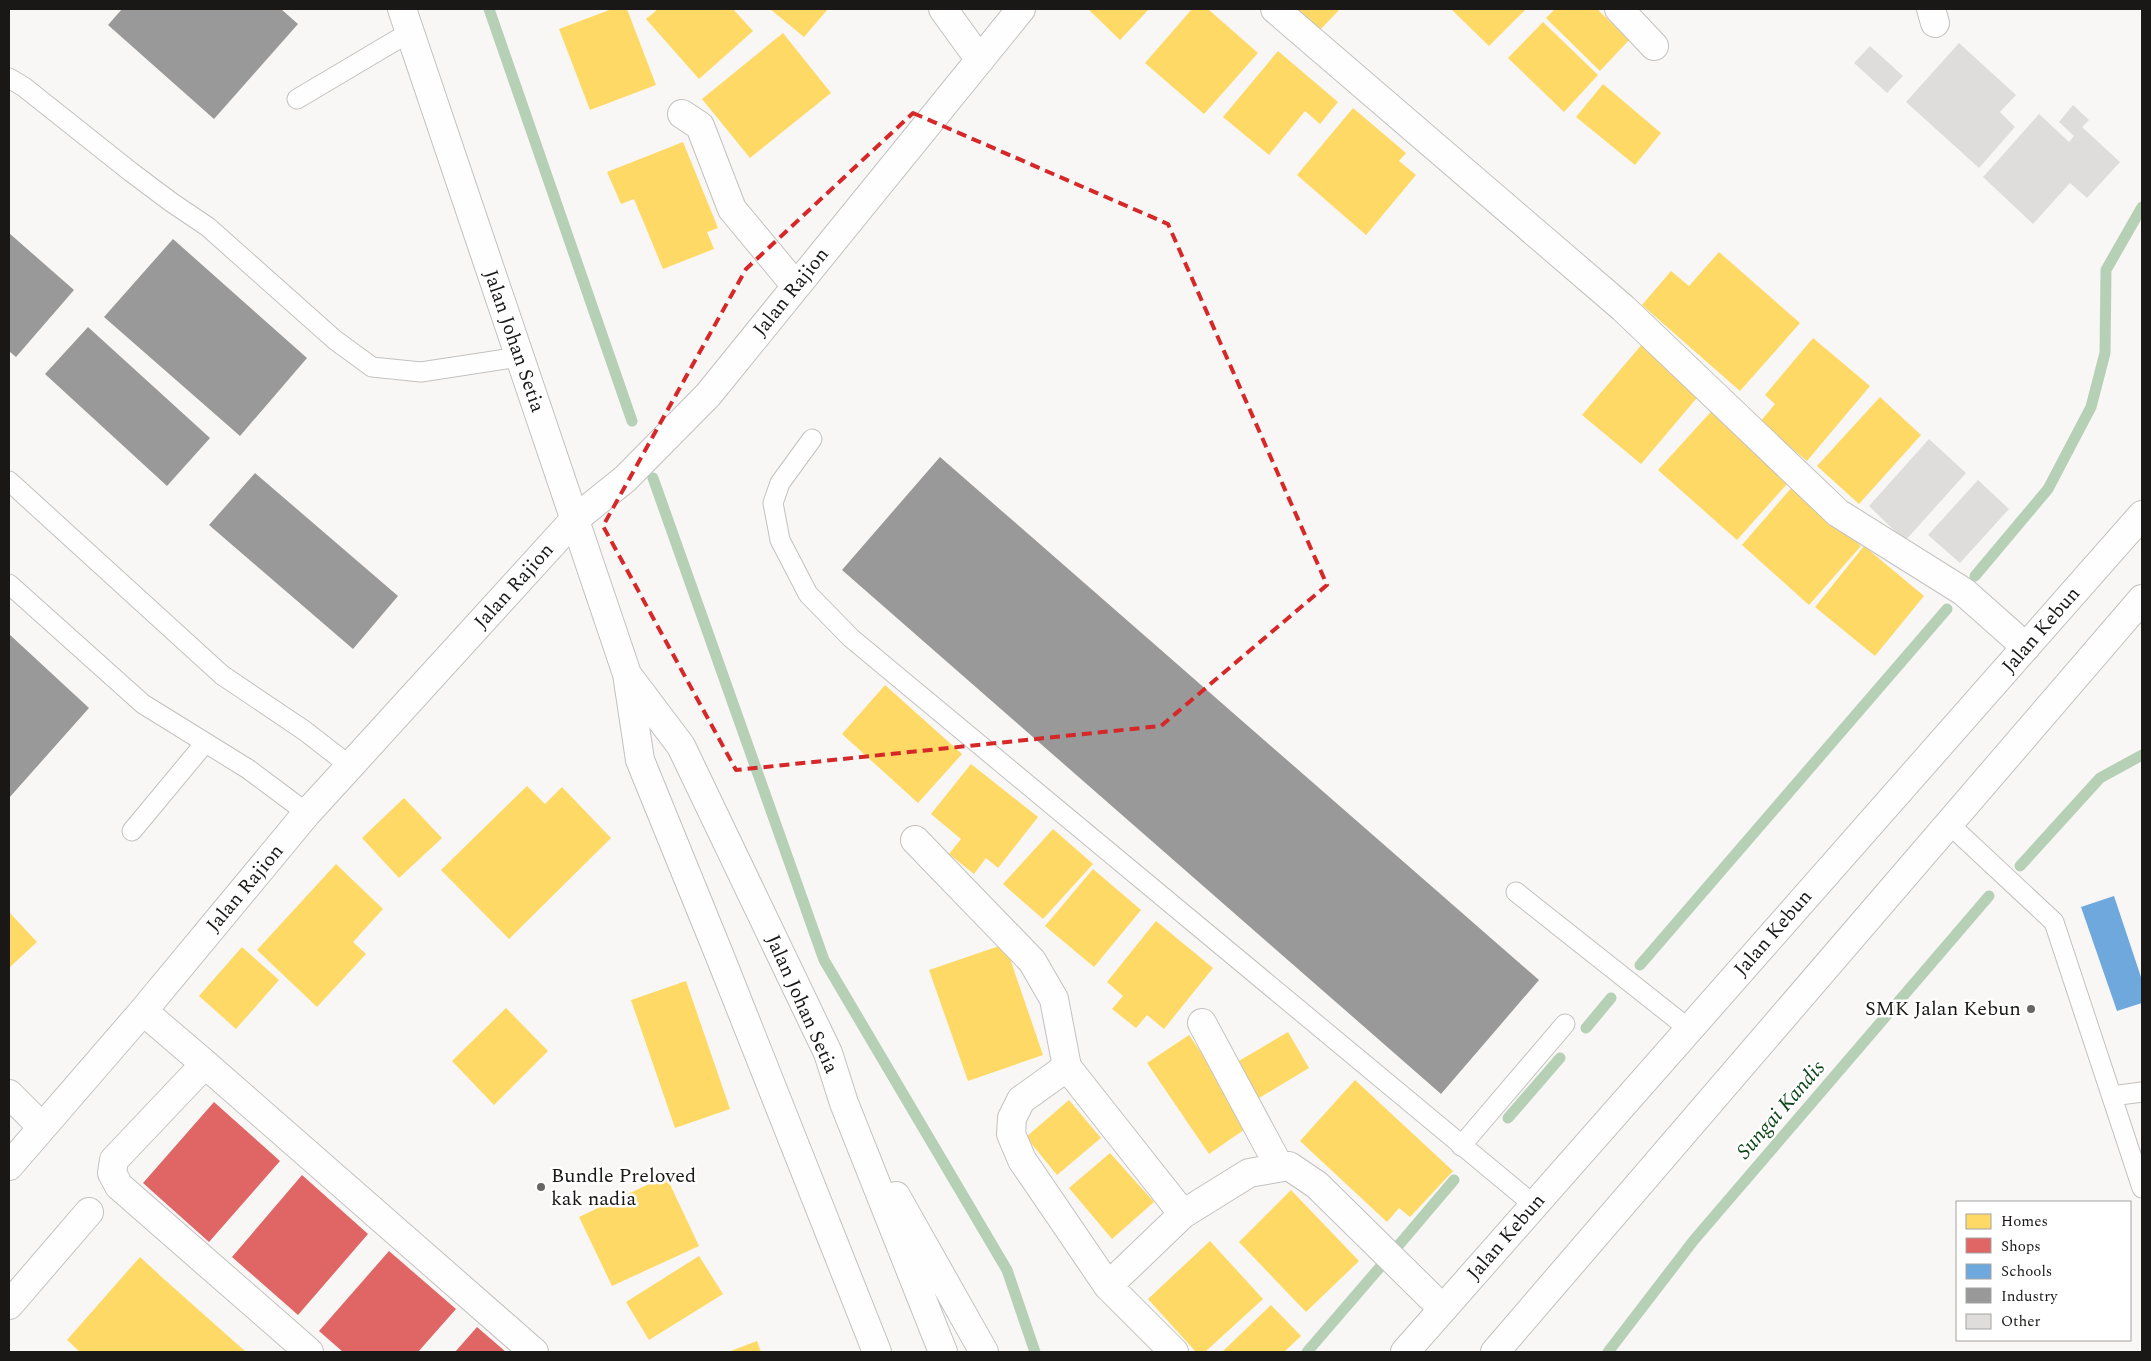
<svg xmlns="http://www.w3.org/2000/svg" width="2151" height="1361" font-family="Spectral,serif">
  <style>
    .homes { fill: #ffd966 }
    .shops { fill: #e06666 }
    .schools { fill: #6fa8dc }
    .industry { fill: #999 }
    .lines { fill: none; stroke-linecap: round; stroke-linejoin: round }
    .stream { stroke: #b6d0b6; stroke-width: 11 }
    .building { fill: #dedddb }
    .lane-casing { stroke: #c2c1c0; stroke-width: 21 }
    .street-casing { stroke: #c2c1c0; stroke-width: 30 }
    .secondary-casing { stroke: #c2c1c0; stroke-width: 30 }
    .lane { stroke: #fefefe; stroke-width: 19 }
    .street { stroke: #fefefe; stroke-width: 28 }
    .secondary { stroke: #fefefe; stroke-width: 28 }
    .marked { fill: none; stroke: #d62828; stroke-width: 4; stroke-dasharray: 10 6; stroke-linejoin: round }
    .poi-dot { fill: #676665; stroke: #fff; stroke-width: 2 }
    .labels { text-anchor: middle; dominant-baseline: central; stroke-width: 5; stroke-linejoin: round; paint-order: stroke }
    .street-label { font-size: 20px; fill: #191817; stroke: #fff }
    .poi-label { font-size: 20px; fill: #191817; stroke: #fff; text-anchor: end }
    .water-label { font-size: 21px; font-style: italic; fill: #0c4617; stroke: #fff }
  </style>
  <rect width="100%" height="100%" fill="#f9f7f5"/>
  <path class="homes" d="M612,9H627L656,85L590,110L559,29Z
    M658,9H733L753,31L699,79L646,19Z
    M770,9H828L804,37Z
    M1088,9H1149L1120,40Z
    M1192,9H1208L1258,53L1204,114L1145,63Z
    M1295,9H1340L1319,31Z
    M1451,9H1526L1489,46Z
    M1555,9H1597L1629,40L1600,71L1546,18Z
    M1543,22L1598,75L1564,112L1508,58Z
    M783,33L831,93L750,158L702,99Z
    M1278,51L1338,102L1320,124L1305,111L1269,155L1223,117Z
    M1603,84L1661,133L1635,165L1576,117Z
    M1353,108L1406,153L1399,161L1416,175L1366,235L1297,175Z
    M683,142L718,228L707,232L714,249L663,269L634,199L621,204L607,172Z
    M1719,252L1800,323L1740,391L1642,305L1671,271L1689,286Z
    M1813,338L1870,386L1807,461L1760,422L1775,404L1765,395Z
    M1643,343L1701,393L1641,464L1582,415Z
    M1880,397L1921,435L1859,504L1817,466Z
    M1717,405L1795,475L1737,540L1658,470Z
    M1793,486L1861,546L1809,605L1742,545Z
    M1864,546L1924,596L1875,656L1815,607Z
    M885,685L962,754L918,803L842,734Z
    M971,764L1038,817L998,868L986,858L974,874L949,854L961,839L931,814Z
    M527,786L545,804L562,787L611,838L509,939L441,870Z
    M404,798L442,838L399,878L362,838Z
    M1053,829L1093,864L1043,919L1003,884Z
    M336,864L383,909L353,942L366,954L317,1007L257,950Z
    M1093,869L1141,910L1094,967L1045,926Z
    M9,912L37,942L9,968Z
    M1156,921L1213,968L1164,1029L1147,1015L1136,1028L1112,1009L1123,996L1107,982Z
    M1005,944L1043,1055L968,1081L929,970Z
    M242,947L279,980L236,1029L199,996Z
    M686,981L730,1109L675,1128L631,1000Z
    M506,1008L548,1051L494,1105L452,1061Z
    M1288,1032L1309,1068L1259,1098L1237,1062Z
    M1189,1035L1251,1125L1209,1154L1147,1063Z
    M1355,1080L1453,1171L1410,1217L1399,1208L1387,1222L1300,1141Z
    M1069,1100L1101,1138L1057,1175L1026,1137Z
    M1110,1153L1154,1202L1112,1239L1069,1188Z
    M666,1176L699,1246L612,1286L579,1217Z
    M1291,1190L1359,1261L1306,1312L1239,1242Z
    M1210,1241L1263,1299L1205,1352H1196L1148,1299Z
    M699,1256L723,1294L649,1340L626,1302Z
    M140,1257L165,1280L246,1352H80L67,1340Z
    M1271,1305L1301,1336L1284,1352H1222Z
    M757,1341L761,1352H728Z"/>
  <path class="shops" d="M214,1102L280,1161L209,1242L143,1183Z
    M302,1175L368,1234L298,1315L232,1257Z
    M389,1251L456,1309L418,1352H343L319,1331Z
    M477,1327L506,1352H455Z"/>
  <path class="schools" d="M2114,896L2142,980V1003L2117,1011L2081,907Z"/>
  <path class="industry" d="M122,9H281L298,24L214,119L108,25Z
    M9,233L74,290L16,357L9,351Z
    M173,239L307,358L240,436L104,317Z
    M88,327L210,438L167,486L45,374Z
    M940,457L1539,980L1441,1094L842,570Z
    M255,473L398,596L353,649L209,525Z
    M9,634L89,708L9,798Z"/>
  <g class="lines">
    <path class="stream" d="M489,9L632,421
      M653,478L824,960L1007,1270L1035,1352
      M1975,576L2048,489L2091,407L2105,353L2106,270L2142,207
      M2020,866L2100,778L2142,755
      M1640,965L1947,609
      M1586,1028L1611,998
      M1508,1118L1560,1058
      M1398,1246L1454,1180
      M1307,1352L1381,1266
      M1608,1352L1694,1240L1989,896"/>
  </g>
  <path class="building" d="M1959,43L2016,95L2000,112L2015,127L1979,168L1906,102Z
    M1870,46L1903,76L1887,93L1854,63Z
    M2073,105L2089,120L2082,127L2120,162L2087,198L2070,183L2033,224L1983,177L2039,114L2069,142L2074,136L2059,122Z
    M1929,439L1966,473L1905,541L1869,506Z
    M1978,480L2009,509L1960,563L1928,535Z"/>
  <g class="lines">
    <defs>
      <path id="lane" d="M9,78L24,87L131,172L171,202L208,227L335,340L372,367L421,372L519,357
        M297,99L410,32
        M812,439L780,483L773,503L780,540L808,594L851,638L1534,1205
        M9,481L222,675L305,731L350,766
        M9,584L143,704L248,769L307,813
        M1949,824L2054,922L2142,1188
        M132,831L205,743
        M1516,892L1689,1029
        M2112,1096L2142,1092
        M1461,1146L1565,1024"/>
      <path id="street" d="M943,9L980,60
        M1275,9L1623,308L1838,513L1964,592L2026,647
        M1619,9L1654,46
        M1931,9L1935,23
        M682,114L700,126L732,209L796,286
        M915,840L1032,961L1054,999L1067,1067
        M143,1011L205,1064L534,1352
        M1202,1023L1279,1166
        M205,1064L114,1160L112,1173L119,1186L309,1352
        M9,1094L42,1127
        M9,1166L143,1011L307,813L350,766L574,520L625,479L708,395L1021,9
        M1108,1286L1022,1160L1011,1134L1012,1118L1021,1100L1067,1067L1183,1214
        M9,1305L89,1212
        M1174,1352L1108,1286L1183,1214L1249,1173L1289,1166L1317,1185L1443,1309"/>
      <path id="secondary" d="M402,9L627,674L640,760L721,959L877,1352
        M629,677L681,746L828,1053L844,1103L943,1352
        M896,1196L984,1352
        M1405,1352L2142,515
        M1495,1352L2142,599"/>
    </defs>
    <use href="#lane" class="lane-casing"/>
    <use href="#street" class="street-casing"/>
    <use href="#secondary" class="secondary-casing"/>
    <use href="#lane" class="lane"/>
    <use href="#street" class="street"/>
    <use href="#secondary" class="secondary"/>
  </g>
  <path class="marked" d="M913,113L1168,224L1327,585L1161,726L736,770L603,526L746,269Z"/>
  <g class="poi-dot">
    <circle cx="2031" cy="1009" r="5"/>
    <circle cx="541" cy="1187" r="5"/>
  </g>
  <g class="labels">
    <g class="street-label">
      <text transform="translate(791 292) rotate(-51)">Jalan Rajion</text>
      <text transform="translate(514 341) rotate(71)">Jalan Johan Setia</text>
      <text transform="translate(514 586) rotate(-48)">Jalan Rajion</text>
      <text transform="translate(2041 630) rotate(-49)">Jalan Kebun</text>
      <text transform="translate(245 888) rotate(-50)">Jalan Rajion</text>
      <text transform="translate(1773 933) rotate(-49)">Jalan Kebun</text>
      <text transform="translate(802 1004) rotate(66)">Jalan Johan Setia</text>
      <text transform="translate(1506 1237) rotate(-49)">Jalan Kebun</text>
    </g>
    <g class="poi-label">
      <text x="2021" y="1009">SMK Jalan Kebun</text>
      <text x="551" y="1176" text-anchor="start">Bundle Preloved<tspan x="551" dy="23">kak nadia</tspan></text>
    </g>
    <g class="water-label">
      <text transform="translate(1781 1110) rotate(-49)">Sungai Kandis</text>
    </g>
  </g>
  <rect width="2151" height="1361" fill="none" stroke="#191817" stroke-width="20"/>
  <rect x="1956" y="1201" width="175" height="140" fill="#ffffff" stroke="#a3a3a2"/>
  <rect x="1966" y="1214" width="25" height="15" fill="#ffd966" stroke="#a3a3a2"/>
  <text x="2001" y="1226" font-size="15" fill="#191817">Homes</text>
  <rect x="1966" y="1238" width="25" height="15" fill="#e06666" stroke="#a3a3a2"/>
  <text x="2001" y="1251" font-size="15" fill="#191817">Shops</text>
  <rect x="1966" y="1264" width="25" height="15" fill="#6fa8dc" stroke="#a3a3a2"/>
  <text x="2001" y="1276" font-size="15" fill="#191817">Schools</text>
  <rect x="1966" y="1288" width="25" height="15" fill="#999999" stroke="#a3a3a2"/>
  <text x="2001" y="1301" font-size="15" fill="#191817">Industry</text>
  <rect x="1966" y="1314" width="25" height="15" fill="#dedddb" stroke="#a3a3a2"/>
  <text x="2001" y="1326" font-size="15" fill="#191817">Other</text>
</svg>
